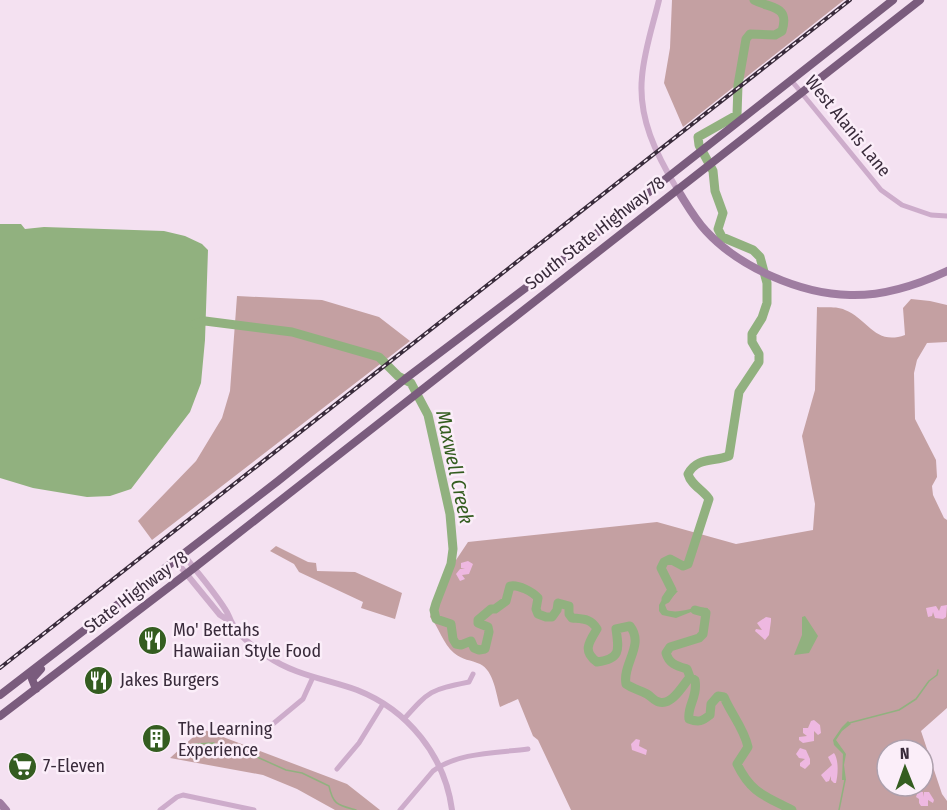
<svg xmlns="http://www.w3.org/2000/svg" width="947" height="810" font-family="'Fira Sans Condensed',sans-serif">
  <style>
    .green { fill: #c4a0a2; fill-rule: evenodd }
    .sand { fill: #eeb8e1 }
    .water { fill: #91b17f }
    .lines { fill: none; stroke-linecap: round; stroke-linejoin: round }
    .stream { stroke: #91b17f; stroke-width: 1.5 }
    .river { stroke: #91b17f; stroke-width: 9 }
    .minor { stroke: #cdaccb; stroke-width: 5 }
    .tertiary { stroke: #cdaccb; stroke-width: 6 }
    .secondary { stroke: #9f7da1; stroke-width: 8 }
    .primary { stroke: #7a5c7d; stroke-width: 8 }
    .rail-casing { stroke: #392b3b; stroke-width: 4 }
    .rail { stroke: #fbeef9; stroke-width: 1.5; stroke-dasharray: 4.5; stroke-linecap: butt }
    .labels { text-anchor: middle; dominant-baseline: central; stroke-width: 5; stroke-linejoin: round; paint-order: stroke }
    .street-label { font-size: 18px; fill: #392b3b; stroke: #fbeef9 }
    .poi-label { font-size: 18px; fill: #392b3b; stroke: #fbeef9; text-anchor: start }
    .water-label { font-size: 20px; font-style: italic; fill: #345d20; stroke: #fbeef9 }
  </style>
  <rect width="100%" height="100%" fill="#f4e1f1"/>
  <path class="green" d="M672,0H844L683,127L664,83L670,48Z
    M237,296L322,300L379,317L410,341L152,540L138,521L196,461L222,418L230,391Z
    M911,299L930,301L947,305V342L927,343L917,360L914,373L915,419L936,460L937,477L932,486L933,495L944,518L947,520V708L921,731L942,794L947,801V810H571L538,740L533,736L518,699L500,707C496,694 494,671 480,664C471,660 462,660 454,653C443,644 439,627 430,617L438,587L468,542L657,522L736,544L813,530L815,504L802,436L815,390L817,307C825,308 837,306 845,310C868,319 875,346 905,335L903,308ZM887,750H923V786H887Z
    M276,546L308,562L316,563L317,571L355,572L402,593L395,619L361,608L363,602L299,572L294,564L270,551Z
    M202,729L347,784L380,810H335L297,789L263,775L170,758Z"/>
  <path class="sand" d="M468,561L473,564L469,574L462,575L465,579L460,581L456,574L460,569H465L461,568V563Z
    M947,605L946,617L943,619L935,618L933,612L932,616L928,617L926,608L936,606L939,611L941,606Z
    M766,617L771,618V621L769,635L765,640L755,631L756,629L762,630L757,623Z
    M814,720L820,725L821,733L818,735L814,731V741L803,743L799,740V737L807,736L803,733V728H808L811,721Z
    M636,739L640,740L639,746L647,750L646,755L632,750L631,744Z
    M800,748L806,750L810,759V764L805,769L800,766V763L805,759L799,758L796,754Z
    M834,753C839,760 838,775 836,783H834L831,780V776L829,781L826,782L821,775L832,765L828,757Z
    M918,791L923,792L924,797V792H929L934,800L933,803L928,800V806H921L919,803V799L916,797Z"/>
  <path class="water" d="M0,224H21L25,229L44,227L164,231L185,236L202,244L208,250L205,340L201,383L190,412L131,489L110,496L87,497L33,488L0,478Z
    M668,589L678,591L665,605L667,610C680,615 693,605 708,608L706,613L691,612L676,618L662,615L659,611V605Z
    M805,616L818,636L809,653L794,655L802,635V617Z
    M848,721L851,724L842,731L836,740L846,754L844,765L846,780H842L843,754L834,745L833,740L842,727Z"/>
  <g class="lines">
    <path class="stream" d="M849,723L899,710L916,699L929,681L937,675L938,670
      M195,744L214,743L217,756L257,757L286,770L302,773L329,786C333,805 338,805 356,810
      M839,810L845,780"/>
    <path class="river" d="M195,324L205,321L292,332L379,357L398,376L411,383L428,415L450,514L453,549L451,564L436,603L434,610L436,619L451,624L453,639L456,644L461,645L471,641L474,648L479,650L485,649L489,632L488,627L478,623V620L491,609H495L506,601L510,586C518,584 533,592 538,598L536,609L538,614L546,617H552L557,610L558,603L569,606V614L572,618C582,619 591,618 597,629C589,642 582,651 597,662C621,659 619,650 616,629L630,626C645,645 622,664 626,684C633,689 640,690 647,694C652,697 654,701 659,702C672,706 683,685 690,677
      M666,599L672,590L661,568L664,562L670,559L683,566L688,564L709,499C703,490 691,485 688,474C697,457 713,462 729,456L739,392L759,362V354L752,342V334L762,318L767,303V283L760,257L753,250L722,237L718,229L723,213L715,191L713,171L699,145L698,137L737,115L738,85L746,39L750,34L775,35L782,31C790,5 771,9 754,0
      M695,610L706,613L703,634L699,638L670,647L666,653C669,664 677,666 687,669L690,677L695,680C698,697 687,706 689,719C699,723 702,721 710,715L711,704L718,696L724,697C731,714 744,728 748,747L737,764C751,793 765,796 792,810"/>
    <path class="minor" d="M791,80L881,190L902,205L931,215L947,216
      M404,719C430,690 430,690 469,682L473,674
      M262,733L303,699L313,677
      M337,769L359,743L383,704
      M160,810L177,797L183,795L254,810
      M400,810L433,771C458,752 498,753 528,749"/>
    <path class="tertiary" d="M659,0C653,25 644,51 642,77C638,118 656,154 677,189
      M183,554C197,572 213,590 225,609C228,613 229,617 231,621C238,636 254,647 267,656C294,675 326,679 357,690C408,710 445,756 452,810
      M175,560L220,615L231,622"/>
    <path class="secondary" d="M677,189C686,203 694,218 706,231C739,267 800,294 850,295C884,296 917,285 947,271
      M0,803L6,810"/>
    <path class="primary" d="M36,689L32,679L41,669
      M0,695L278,481L405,379L560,262L893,0
      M0,716L194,568L920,0"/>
    <defs>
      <path id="rail" d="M0,668L850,0"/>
    </defs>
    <use href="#rail" class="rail-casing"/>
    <use href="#rail" class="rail"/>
  </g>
  <defs>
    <symbol id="restaurant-disc" viewBox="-11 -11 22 22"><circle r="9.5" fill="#345d20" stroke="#fbeef9"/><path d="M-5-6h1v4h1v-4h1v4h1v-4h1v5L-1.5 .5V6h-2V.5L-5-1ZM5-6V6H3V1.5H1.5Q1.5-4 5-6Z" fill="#fff"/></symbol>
    <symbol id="building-disc" viewBox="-11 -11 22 22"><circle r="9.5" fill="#345d20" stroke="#fbeef9"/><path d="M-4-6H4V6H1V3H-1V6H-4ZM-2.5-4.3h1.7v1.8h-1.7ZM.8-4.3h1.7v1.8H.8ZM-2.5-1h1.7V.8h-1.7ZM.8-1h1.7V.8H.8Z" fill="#fff"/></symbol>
    <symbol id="supermarket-disc" viewBox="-11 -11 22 22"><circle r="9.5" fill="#345d20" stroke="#fbeef9"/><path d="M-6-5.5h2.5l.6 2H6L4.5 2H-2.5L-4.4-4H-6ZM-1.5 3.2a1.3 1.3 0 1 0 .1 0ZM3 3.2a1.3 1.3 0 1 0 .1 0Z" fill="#fff"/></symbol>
  </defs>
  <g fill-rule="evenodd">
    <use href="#restaurant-disc" x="136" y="624" width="33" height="33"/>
    <use href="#restaurant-disc" x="82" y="664" width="33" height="33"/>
    <use href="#building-disc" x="140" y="722" width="33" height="33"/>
    <use href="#supermarket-disc" x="6" y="750" width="33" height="33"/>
  </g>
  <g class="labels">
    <g class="street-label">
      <text transform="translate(848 126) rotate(51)">West Alanis Lane</text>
      <text transform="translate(595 233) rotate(-38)">South State Highway 78</text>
      <text transform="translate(136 592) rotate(-37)">State Highway 78</text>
    </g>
    <g class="poi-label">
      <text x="173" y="630">Mo' Bettahs<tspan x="173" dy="21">Hawaiian Style Food</tspan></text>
      <text x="120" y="680">Jakes Burgers</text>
      <text x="178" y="729">The Learning<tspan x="178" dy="21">Experience</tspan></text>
      <text x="43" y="766">7-Eleven</text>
    </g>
    <g class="water-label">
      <text transform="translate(455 467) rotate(78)">Maxwell Creek</text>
    </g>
  </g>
  <g transform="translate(905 768) rotate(359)"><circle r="28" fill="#fbeef9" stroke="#ada0ad" stroke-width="1.5"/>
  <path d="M0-4.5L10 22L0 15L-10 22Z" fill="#345d20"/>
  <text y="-9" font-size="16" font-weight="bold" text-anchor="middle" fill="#392b3b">N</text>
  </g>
</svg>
